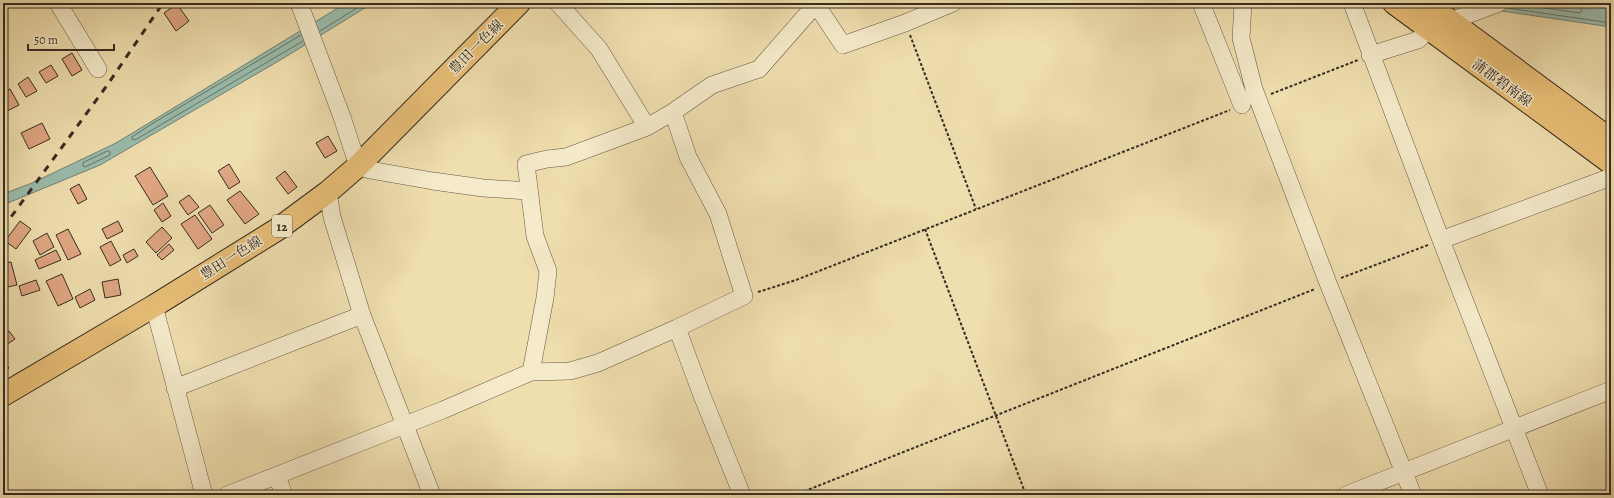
<svg xmlns="http://www.w3.org/2000/svg" width="1614" height="498" font-family="Alegreya,'Noto Serif JP',serif">
  <style>
    .water { fill: #9abcac; stroke: #728275 }
    .lines { fill: none; stroke-linecap: round; stroke-linejoin: round }
    .shore { stroke: #687467; stroke-width: 1 }
    .building { fill: #e0a683; stroke: #362c22 }
    .minor-casing { stroke: #645845; stroke-width: 18 }
    .major-casing { stroke: #362c22; stroke-width: 24 }
    .path { stroke: #362c22; stroke-width: 2; stroke-dasharray: 3 2; stroke-linecap: butt }
    .minor { stroke: #f5eaca; stroke-width: 17 }
    .major { stroke: #e8bf77; stroke-width: 22 }
    .rail { stroke: #362c22; stroke-width: 3; stroke-dasharray: 7 7; stroke-linecap: butt }
    .labels { text-anchor: middle; dominant-baseline: central; stroke-width: 3; stroke-linejoin: round; paint-order: stroke }
    .shield { fill: #f5eaca; stroke: #6f6554; stroke-width: 1 }
    .shield-label { font-size: 13px; font-weight: bold; fill: #362c22 }
    .street-label { font-size: 14px; fill: #362c22; stroke: #f5eaca }
  </style>
  <rect width="100%" height="100%" fill="#efdeae"/>
  <filter id="stains"><feTurbulence type="fractalNoise" baseFrequency=".005" numOctaves="4"/><feColorMatrix values="0 0 0 0 .2 0 0 0 0 .09 0 0 0 0 .02 0 0 0 .5 -.17"/></filter>
  <radialGradient id="worn" r=".72"><stop offset=".6" stop-color="#630" stop-opacity="0"/><stop offset="1" stop-color="#630" stop-opacity=".3"/></radialGradient>
  <path class="water" d="M346,3H373L282,59L100,165L3,205V194L32,183L116,143Z
    M1447,3H1576L1611,8V27Z"/>
  <g class="lines">
    <path class="shore" d="M1510,3L1580,13L1582,11L1579,3
      M1507,8L1611,23
      M320,31L365,3
      M301,35L150,125L132,137V139L135,140L303,41
      M108,151L110,152V155L85,167L83,166V163Z"/>
  </g>
  <path class="building" d="M177,4L189,21L176,31L164,13Z
    M72,53L82,70L72,76L62,59Z
    M51,65L58,76L46,83L39,72Z
    M28,77L37,91L26,97L18,84Z
    M10,89L19,105L7,111L3,103V92Z
    M42,123L50,139L29,149L21,133Z
    M328,136L337,151L325,158L316,143Z
    M229,164L240,182L229,189L218,171Z
    M150,167L168,196L153,205L135,176Z
    M285,171L297,187L288,194L276,178Z
    M79,184L87,199L78,204L70,189Z
    M240,191L259,214L245,224L227,200Z
    M189,195L199,207L188,215L179,202Z
    M163,203L171,216L162,222L154,210Z
    M210,205L224,225L212,233L198,213Z
    M195,215L212,239L198,249L181,224Z
    M20,221L31,229L16,249L5,241Z
    M118,221L123,231L107,239L102,229Z
    M162,227L172,238L156,253L146,242Z
    M68,229L81,254L68,260L56,235Z
    M47,233L54,247L40,255L33,241Z
    M111,241L121,260L110,266L100,247Z
    M169,244L174,250L162,260L157,255Z
    M134,249L138,256L127,263L123,255Z
    M56,250L61,260L39,269L35,260Z
    M11,262L17,285L3,288V263Z
    M62,274L73,299L58,306L46,281Z
    M118,279L121,295L105,298L102,282Z
    M36,280L40,290L22,296L19,286Z
    M90,289L95,300L80,308L75,297Z
    M9,331L15,339L3,347V335Z
    M3,361L9,368L3,372Z"/>
  <g class="lines">
    <defs>
      <path id="minor" d="M58,3L98,69
        M299,3L342,117L358,166L370,170L433,181L483,188L529,191
        M558,3L599,49L647,127
        M815,3L843,45L905,23L953,3
        M1201,3L1242,105
        M1243,3L1241,38L1254,89L1328,283L1413,495
        M1352,3L1441,240L1540,495
        M1451,21L1499,3
        M1370,55L1418,40L1429,29
        M328,192L332,217L362,315L432,495
        M1441,240L1611,177
        M154,306L204,495
        M677,328L701,393L742,495
        M531,372L545,298L548,271L535,236L526,164L547,159L566,157L647,127L673,112L712,85L759,69L816,4
        M175,388L362,315
        M277,476L284,495
        M227,495L443,410L531,372L570,371L598,363L677,328L744,296L718,214L688,157L673,112
        M1346,495L1611,390"/>
      <path id="major" d="M1394,3L1611,163
        M1426,3L1611,140
        M3,395L154,306L278,229L328,192L358,166L519,3"/>
    </defs>
    <use href="#minor" class="minor-casing"/>
    <use href="#major" class="major-casing"/>
    <path class="path" d="M910,35L976,209
      M1271,94L1358,60
      M925,229L1026,495
      M1341,278L1428,245
      M758,292L796,280L1230,110
      M795,495L1315,289"/>
    <use href="#minor" class="minor"/>
    <use href="#major" class="major"/>
    <path class="rail" d="M3,228L108,84L163,3"/>
  </g>
  <g class="labels">
    <rect class="shield" x="272" y="215" width="20" height="22" rx="3"/>
    <g class="shield-label">
      <text x="282" y="226">12</text>
    </g>
    <g class="street-label">
      <text transform="translate(476 47) rotate(-45)">豊田一色線</text>
      <text transform="translate(1502 83) rotate(36)">蒲郡碧南線</text>
      <text transform="translate(231 258) rotate(-32)">豊田一色線</text>
    </g>
  </g>
  <rect width="1614" height="498" fill="none" stroke="#efdeae" stroke-width="16"/>
  <rect x="4" y="4" width="1606" height="490" fill="none" stroke="#362c22" stroke-width="2"/>
  <rect x="8" y="8" width="1598" height="482" fill="none" stroke="#362c22"/>
  <path d="M28 44v6h86v-6" fill="none" stroke="#362c22" stroke-width="2"/>
  <text x="34" y="44" font-size="12" fill="#362c22" stroke="#f5eaca" stroke-width="3" paint-order="stroke">50 m</text>
  <rect width="100%" height="100%" filter="url(#stains)"/>
  <rect width="100%" height="100%" fill="url(#worn)"/>
</svg>
